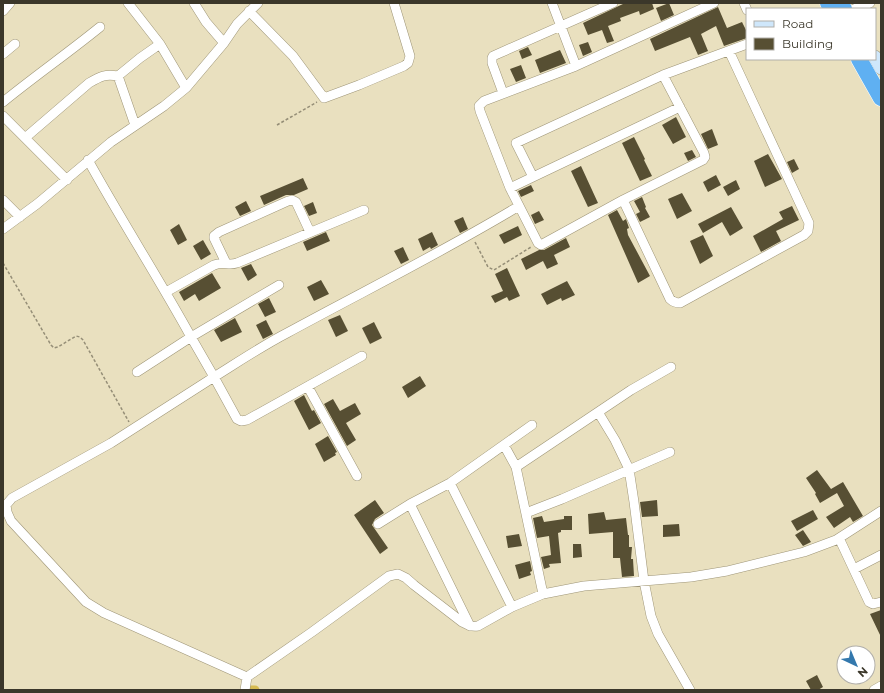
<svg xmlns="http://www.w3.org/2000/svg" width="884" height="693" font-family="Montserrat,sans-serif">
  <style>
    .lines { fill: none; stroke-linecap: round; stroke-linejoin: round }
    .canal { stroke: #d7bb51; stroke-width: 9 }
    .building { fill: #574f33 }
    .street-casing { stroke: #9e9577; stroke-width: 10 }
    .secondary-casing { stroke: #9e9577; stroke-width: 14 }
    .highway-casing { stroke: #fff; stroke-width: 17 }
    .path { stroke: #958e77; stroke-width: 1.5; stroke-dasharray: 3 2; stroke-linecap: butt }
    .street { stroke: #fff; stroke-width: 9 }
    .secondary { stroke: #cfe7fb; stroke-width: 13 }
    .highway { stroke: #5fb0f2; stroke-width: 16 }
  </style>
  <rect width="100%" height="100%" fill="#e9e0bf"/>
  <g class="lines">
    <path class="canal" d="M250,690H255"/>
  </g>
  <path class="building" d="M625,3H652L654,9L640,15L639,11L620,18L621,21L608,26L614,41L607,43L602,30L588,35L583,23Z
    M669,3L674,15L661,21L656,8Z
    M718,7L727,28L742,22L747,32V38L724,46L716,26L701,34L708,51L698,55L690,37L655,51L650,39Z
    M588,42L592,52L583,56L579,45Z
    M528,47L532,55L522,59L519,51Z
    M560,50L566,63L540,73L535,60Z
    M521,65L526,78L516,82L510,69Z
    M676,117L686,137L673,144L662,125Z
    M712,129L718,145L708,149L701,134Z
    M634,137L645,159L644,160L652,176L640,181L622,143Z
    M692,150L696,157L688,161L684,153Z
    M768,154L782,179L765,187L754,161Z
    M794,159L799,169L792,173L787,162Z
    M581,166L598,203L588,207L571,171Z
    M716,175L721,185L708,192L703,182Z
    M303,178L308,189L294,195H286L264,205L260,196Z
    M736,180L740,189L728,196L723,187Z
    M531,185L534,191L521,197L518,191Z
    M682,193L692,211L677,219L668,199Z
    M642,197L646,207L645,208L650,217L640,222L636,214L640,212L634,201Z
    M246,201L251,211L240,216L235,207Z
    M313,202L317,213L309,216L304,206Z
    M792,206L799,220L776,231L781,241L761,252L753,236L783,219L779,212Z
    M731,207L743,228L730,236L722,222L703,233L698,224Z
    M617,210L623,221L626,219L629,228L627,229L628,235L650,276L638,283L608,215Z
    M539,211L544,220L535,224L531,215Z
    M463,217L468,229L460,233L454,221Z
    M179,224L187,240L178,245L170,230Z
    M518,226L522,235L504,244L499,235Z
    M326,232L330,241L307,251L303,242Z
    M432,232L438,245L431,249L430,247L423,251L418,239Z
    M703,235L713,256L700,264L690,241Z
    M566,238L570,247L554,255L558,264L547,269L543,261L526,270L521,259L539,250H544Z
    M203,240L211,254L201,260L193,246Z
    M403,247L409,260L401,264L394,251Z
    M251,264L257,275L248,281L241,268Z
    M507,268L520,296L509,301L507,297L495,303L491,296L503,291L495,274Z
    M212,273L221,288L199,301L195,294L184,301L179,292Z
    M321,280L329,294L314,301L307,287Z
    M567,281L575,295L562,301L561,298L547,305L541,294Z
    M269,298L276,312L265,317L258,304Z
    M340,315L348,331L336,337L328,320Z
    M235,318L242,332L221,342L214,330Z
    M266,320L273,334L263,339L256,325Z
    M374,322L382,338L370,344L362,328Z
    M420,376L426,386L408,398L402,387Z
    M304,395L312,411L314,410L321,423L309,430L294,401Z
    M333,399L340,411L355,403L361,414L346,423L356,440L347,446L324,404Z
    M328,436L337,452L335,453L336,455L324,462L315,444Z
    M817,470L831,489L843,482L863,516L853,522L850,517L834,528L826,517L844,506L837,493L820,503L815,494L816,493L806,478Z
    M375,500L384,513L375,519L372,525L388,548L380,554L354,515Z
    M657,500L658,516L642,517L640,502Z
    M813,510L818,519L797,531L791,521Z
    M604,512L606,520L626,518L628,535H629V547H632L631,559H633L634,576L622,577L620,558H613V532L589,534L588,514Z
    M542,516L544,522L564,519V516H572V530H561V532L558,533L561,563L549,564L550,567L544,569L541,557L551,555L549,536L537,538L533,518Z
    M679,524L680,536L663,537V525Z
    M803,530L811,542L803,546L795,535Z
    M519,534L522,546L508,548L506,536Z
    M573,544H581L582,557L573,558Z
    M530,561L532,571L530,572L531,575L519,579L515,565Z
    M881,610V637L870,614Z
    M817,675L823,687L818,690H811L806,681Z"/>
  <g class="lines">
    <defs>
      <path id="street" d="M128,3L160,44L186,88
        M194,3L206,22L224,43
        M552,3L576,66
        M714,3L576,66L484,101L479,106L480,111L510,188L538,243L541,245L623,200L703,160L705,157L704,153L663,75L747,44
        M744,3L747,10
        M854,9L870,3
        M3,11L10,3
        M249,11L293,56L324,98L359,85L404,66L408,63L410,56L394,3
        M3,54L15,44
        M503,93L492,63V58L493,56L613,3
        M3,102C35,76 68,53 100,27
        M3,116L67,180
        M135,125L118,76L140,58L160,44
        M25,138L89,83C101,76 105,74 118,76
        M88,160C121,220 158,277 191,337L279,285
        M533,177L680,107
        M510,188L533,177L516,143L663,75
        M3,200L20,217
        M623,200L670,299C673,302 675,303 680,303L804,235L808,231L809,223L729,51
        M3,229L37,204L111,142L164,106L186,88L224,43L237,24L258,3
        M226,263L214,238V236L219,232L288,201L292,200L296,202L310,232
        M166,292L214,265C224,261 228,266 237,263L364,210
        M137,372L191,337L214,377C238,362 262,346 287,333C364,291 443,252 519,206
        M308,387L357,476
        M598,412L615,440L629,469L634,502L644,581L651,616L658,634L690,690
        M504,445L516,467L543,594
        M516,467L631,390L671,367
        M450,483L512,607
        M410,504L470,626
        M526,513L562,499L670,452
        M378,524L410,504L450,483L532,425
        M839,538L869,602L873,604L881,602
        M854,569L881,555
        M247,677L104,613L86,602L11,521L7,512L6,505L12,498L111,443L214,377L237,419L241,421L247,420L362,356
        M245,690L247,677L312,632L389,576L398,574L406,578L414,585L462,622C468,625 472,627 478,626L512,607L543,594L584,586L691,577L727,571L804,552L836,540L881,511
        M874,690L881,686"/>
      <path id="secondary" d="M875,57L881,68"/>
      <path id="highway" d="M828,3L832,9
        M841,3L844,9
        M859,59L881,98"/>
    </defs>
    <use href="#street" class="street-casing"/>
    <use href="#secondary" class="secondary-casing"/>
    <use href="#highway" class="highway-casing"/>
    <path class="path" d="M277,125L317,102
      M475,242L488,267L494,270L531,247
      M3,263L51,345L54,348L58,347L76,336L80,337L83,340L129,422"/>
    <use href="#street" class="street"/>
    <use href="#secondary" class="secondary"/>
    <use href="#highway" class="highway"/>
  </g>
  <rect width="884" height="693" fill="none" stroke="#3b372a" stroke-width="8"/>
  <rect x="746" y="8" width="130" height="52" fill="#ffffff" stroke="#b1afaa"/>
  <rect x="754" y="21" width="20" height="6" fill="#cfe7fb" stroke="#b1afaa"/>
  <text x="782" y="28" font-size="12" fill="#3b372a">Road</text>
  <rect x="754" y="38" width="20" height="12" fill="#574f33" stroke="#b1afaa"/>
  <text x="782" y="48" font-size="12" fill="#3b372a">Building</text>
  <g transform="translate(856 665) rotate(136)"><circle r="19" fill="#ffffff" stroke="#b1afaa"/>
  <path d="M0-3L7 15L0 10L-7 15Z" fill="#3378ad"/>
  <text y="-6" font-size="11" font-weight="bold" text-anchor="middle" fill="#3b372a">N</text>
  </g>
</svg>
